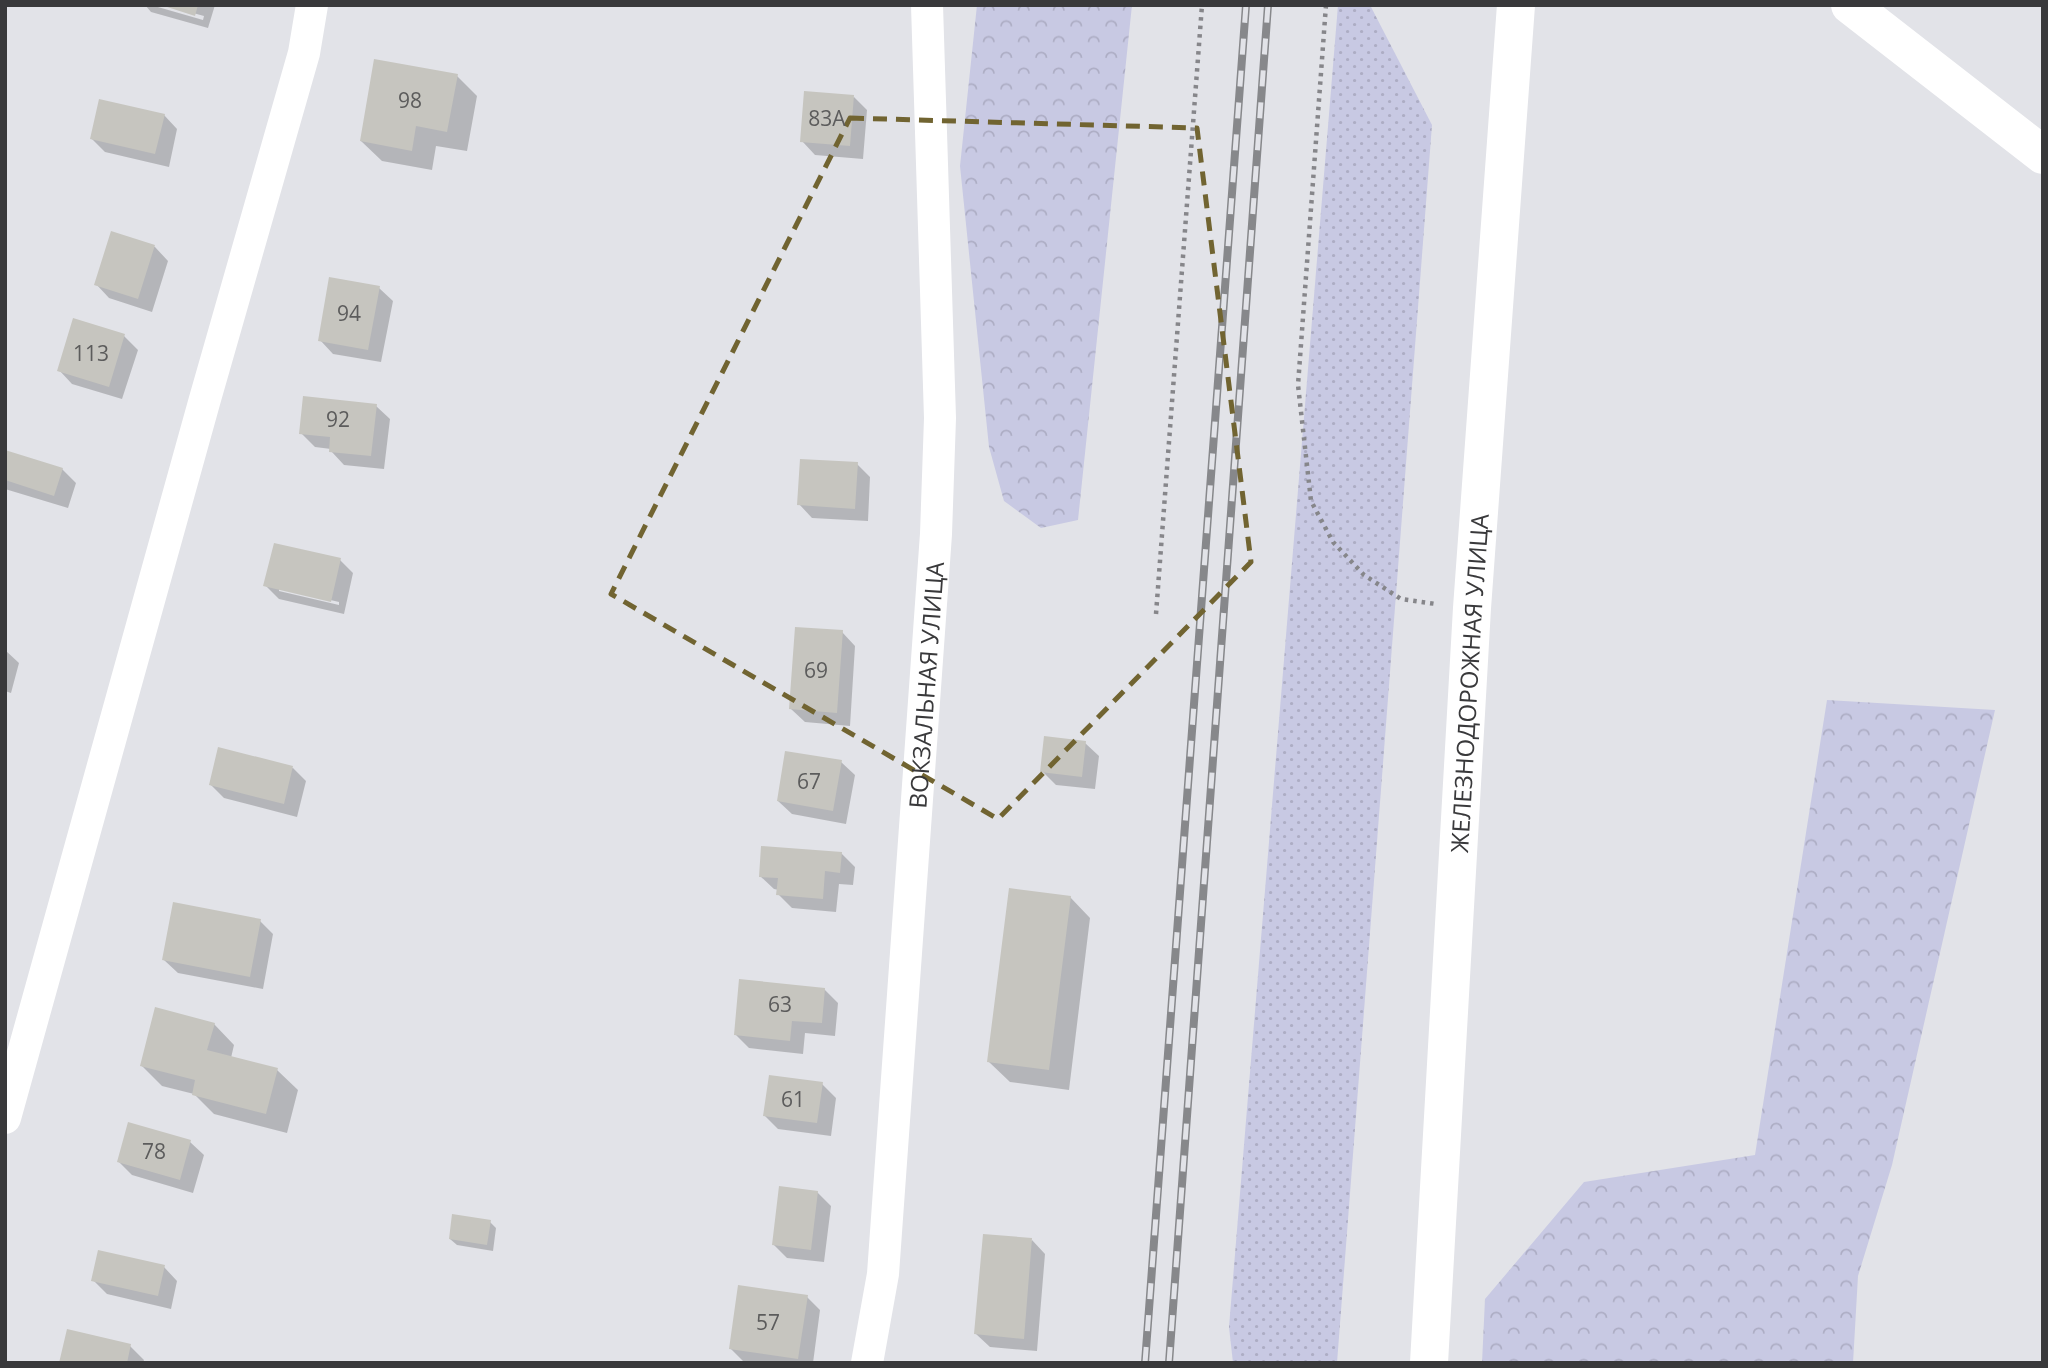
<svg xmlns="http://www.w3.org/2000/svg" width="2048" height="1368" font-family="'Open Sans',sans-serif">
  <style>
    .grass { fill: url(#grass-dots) }
    .forest { fill: url(#forest-crowns) }
    .shadow { fill: #0003; fill-rule: evenodd }
    .building { fill: #c6c5bf }
    .lines { fill: none; stroke-linecap: round; stroke-linejoin: round }
    .path { stroke: #86868a; stroke-width: 4.5; stroke-dasharray: 3.5 5; stroke-linecap: butt }
    .minor { stroke: #fff; stroke-width: 32 }
    .secondary { stroke: #fff; stroke-width: 38 }
    .rail-casing { stroke: #87888b; stroke-width: 8 }
    .rail { stroke: #e2e3e8; stroke-width: 5; stroke-dasharray: 16; stroke-linecap: butt }
    .marked { fill: none; stroke: #716431; stroke-width: 5; stroke-dasharray: 14 9; stroke-linejoin: round }
    .labels { text-anchor: middle; dominant-baseline: central; stroke-width: 5; stroke-linejoin: round; paint-order: stroke }
    .number-label { font-size: 21px; fill: #5c5c5c }
    .street-label { font-size: 24px; fill: #39393b; stroke: #e2e3e8 }
  </style>
  <defs>
    <pattern id="grass-dots" width="8" height="8" patternUnits="userSpaceOnUse" patternTransform="scale(1.75)"><rect width="8" height="8" fill="#c8c9e3"/><path d="M2 2h.1M6 6h.1" fill="none" stroke="#adadc4" stroke-width="1.8" stroke-linecap="round"/></pattern>
    <pattern id="forest-crowns" width="20" height="18" patternUnits="userSpaceOnUse" patternTransform="scale(1.75)"><rect width="20" height="18" fill="#c8c9e3"/><path d="M2 6a3 3 0 1 1 6 0M12 15a3 3 0 1 1 6 0" fill="none" stroke="#adadc4"/></pattern>
  </defs>
  <rect width="100%" height="100%" fill="#e2e3e8"/>
  <path class="grass" d="M1338,5H1370L1432,125L1337,1363H1233L1229,1327Z"/>
  <path class="forest" d="M977,5H1132L1078,520L1041,528L1004,501L989,447L960,166Z
    M1827,700L1995,710L1892,1165L1858,1276L1853,1363H1482L1485,1299L1584,1182L1755,1155Z"/>
  <path class="shadow" d="M145,5H151L203,20L204,16L164,5H215L208,28L151,12Z
    M457,76L477,96L467,151L436,146L432,170L382,161L361,141Z
    M854,97L867,110L863,159L815,155L802,141Z
    M164,115L177,129L169,167L105,152L92,139Z
    M112,233L155,247L168,261L152,312L109,298L96,284Z
    M379,288L393,301L381,362L333,354L320,340Z
    M124,336L138,350L122,399L72,384L59,370Z
    M376,406L390,419L384,469L344,465L331,451V449L315,447L301,433Z
    M5,452L62,469L76,483L68,508L5,489Z
    M857,464L870,477L868,521L812,518L799,504Z
    M340,560L353,573L344,614L279,599L265,585ZM279,588L339,602V605L279,591Z
    M842,632L855,646L850,726L805,722L791,709Z
    M5,650L19,663L11,693L5,691Z
    M1085,743L1099,756L1095,789L1056,785L1042,771Z
    M841,762L855,775L846,824L792,814L778,801Z
    M293,768L306,781L297,817L224,798L211,785Z
    M841,853L855,867L853,885L839,884L836,912L792,908L778,894L779,890L774,889L760,876Z
    M1070,897L1090,918L1069,1090L1010,1082L989,1062Z
    M260,921L273,934L263,989L178,973L164,960Z
    M824,989L838,1003L835,1036L805,1033L803,1054L749,1048L736,1035Z
    M214,1024L234,1045L231,1058L277,1070L298,1090L287,1133L214,1114L194,1094L162,1086L142,1066Z
    M822,1084L836,1098L831,1136L778,1129L765,1116Z
    M190,1142L204,1155L193,1193L132,1175L119,1162Z
    M817,1192L831,1206L824,1262L787,1258L773,1244Z
    M490,1222L496,1228L493,1251L457,1245L450,1239Z
    M1032,1240L1045,1254L1037,1351L990,1347L976,1334Z
    M164,1267L177,1281L171,1309L107,1294L93,1280Z
    M807,1297L820,1310L813,1363L744,1362L731,1349Z
    M130,1346L144,1360L143,1363H61Z"/>
  <path class="building" d="M161,5H198L195,16Z
    M374,59L458,74L447,132L416,126L412,151L360,141Z
    M804,91L854,95L850,146L800,142Z
    M99,99L165,114L155,154L90,139Z
    M111,231L155,245L138,299L94,285Z
    M329,277L380,286L368,350L318,341Z
    M73,318L125,334L109,387L57,371Z
    M303,396L377,404L371,456L329,452L330,437L299,434Z
    M5,450L63,468L54,496L5,480Z
    M800,459L858,462L855,509L797,505Z
    M274,543L341,558L331,602L263,586Z
    M795,627L843,630L837,713L789,709Z
    M1044,736L1086,741L1082,777L1040,772Z
    M218,747L293,766L284,804L209,785Z
    M785,751L842,760L833,811L777,801Z
    M761,846L842,852L840,873L825,871L823,899L776,895L778,878L759,877Z
    M1009,888L1071,896L1049,1070L987,1062Z
    M173,902L261,919L250,977L162,960Z
    M739,979L825,988L822,1023L792,1021L790,1041L734,1035Z
    M155,1007L215,1023L207,1050L278,1068L266,1114L192,1095L195,1080L140,1066Z
    M769,1075L823,1082L817,1123L763,1116Z
    M128,1122L191,1140L180,1180L117,1162Z
    M779,1186L818,1191L811,1250L772,1245Z
    M452,1214L491,1220L487,1245L449,1239Z
    M983,1234L1032,1238L1024,1339L974,1334Z
    M98,1250L165,1265L158,1296L91,1281Z
    M738,1285L808,1295L798,1359L729,1349Z
    M67,1329L131,1344L127,1363H59Z"/>
  <g class="lines">
    <path class="path" d="M1326,5L1298,385L1311,501L1333,542L1364,575L1401,599L1436,604
      M1156,614L1202,5"/>
    <g class="minor">
      <path d="M5,1118L205,399L304,53L312,5"/>
      <path id="s1" d="M867,1363L883,1274L936,534L940,418L927,5"/>
    </g>
    <g class="secondary">
      <path d="M1850,5L2043,155"/>
      <path id="s2" d="M1429,1363L1472,608L1516,5"/>
    </g>
    <defs>
      <path id="rail" d="M1145,1363L1246,5
        M1169,1363L1268,5"/>
    </defs>
    <use href="#rail" class="rail-casing"/>
    <use href="#rail" class="rail"/>
  </g>
  <path class="marked" d="M850,118L1197,128L1251,562L998,819L611,594Z"/>
  <g class="labels">
    <g class="number-label">
      <text x="410" y="100">98</text>
      <text x="827" y="118">83А</text>
      <text x="349" y="313">94</text>
      <text x="91" y="353">113</text>
      <text x="338" y="419">92</text>
      <text x="816" y="670">69</text>
      <text x="809" y="781">67</text>
      <text x="780" y="1004">63</text>
      <text x="793" y="1099">61</text>
      <text x="154" y="1151">78</text>
      <text x="768" y="1322">57</text>
    </g>
    <g class="street-label">
      <text stroke="none"><textPath href="#s2" startOffset="681">ЖЕЛЕЗНОДОРОЖНАЯ УЛИЦА</textPath></text>
      <text stroke="none"><textPath href="#s1" startOffset="681">ВОКЗАЛЬНАЯ УЛИЦА</textPath></text>
    </g>
  </g>
  <rect width="2048" height="1368" fill="none" stroke="#39393b" stroke-width="14"/>
</svg>
